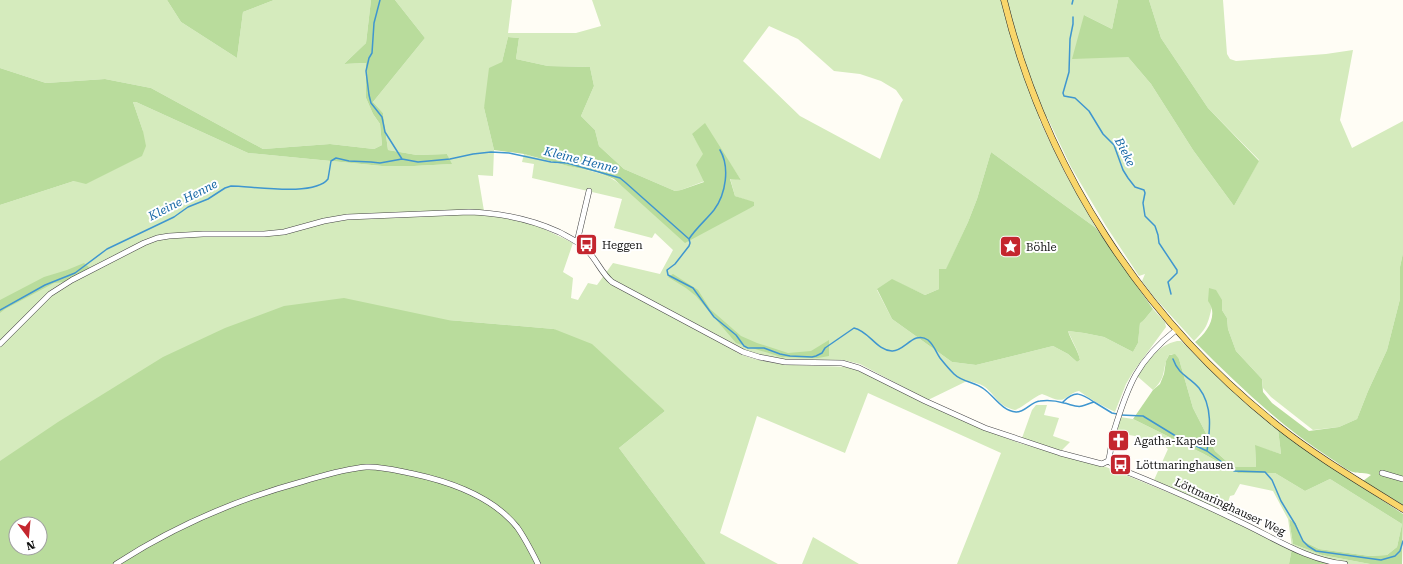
<svg xmlns="http://www.w3.org/2000/svg" width="1403" height="564" font-family="'Roboto Serif',serif">
  <style>
    .green { fill: #d5ebbd; fill-rule: evenodd }
    .forest { fill: #b9dc9c; fill-rule: evenodd }
    .lines { fill: none; stroke-linecap: round; stroke-linejoin: round }
    .stream { stroke: #3f96cf; stroke-width: 1.5 }
    .minor-casing { stroke: #444; stroke-width: 6 }
    .major-casing { stroke: #222; stroke-width: 7 }
    .minor { stroke: #fff; stroke-width: 5 }
    .major { stroke: #f9d66b; stroke-width: 6 }
    .labels { text-anchor: middle; dominant-baseline: central; stroke-width: 4; stroke-linejoin: round; paint-order: stroke }
    .poi-label { font-size: 11px; fill: #111; stroke: #fff; text-anchor: start }
    .street-label { font-size: 11px; fill: #111; stroke: #fff }
    .water-label { font-size: 12px; font-style: italic; fill: #1768a6; stroke: #fff }
  </style>
  <rect width="100%" height="100%" fill="#fffdf5"/>
  <path class="green" d="M0,0H167L181,22L237,58L243,12L274,0H371L366,43L344,64L366,63V98L373,114L380,124L382,145L374,149L330,144L263,149L151,88L105,79L46,83L0,68Z
    M395,0H512L508,33H576L601,26L592,0H1118L1112,29L1084,15L1128,57L1151,84L1193,150L1234,206L1259,160L1208,108L1161,38L1149,0H1223L1227,54L1230,59L1236,61L1326,54L1353,50L1340,120L1352,148L1403,121V253L1400,267V299L1387,350L1368,391L1357,419L1339,427L1313,430L1271,397L1263,388L1262,379L1236,351L1228,329L1227,318L1222,310V300L1212,306C1208,324 1207,328 1194,341L1154,297L1142,281L1145,274L1139,276L1106,226L1071,167L1047,117L1039,119L1065,173L1096,228L991,152L977,199L968,222L946,270H939V289L925,295L892,280L877,290L892,319L952,362L976,365L1053,346L1068,354L1077,362L1080,360C1078,350 1072,341 1068,331L1084,333L1104,337L1133,352L1138,343L1140,322L1144,320L1153,309L1165,322L1166,327L1133,372L1126,384L1115,412C1102,406 1090,399 1079,391C1073,392 1069,396 1064,399C1058,402 1048,396 1042,394C1032,398 1025,406 1015,410C998,406 997,397 985,387C979,383 973,382 967,381L928,400L860,364L843,360L783,359L753,353L736,352C769,368 809,365 845,367L854,369L875,378L923,403L977,427L1019,443L1106,467L1248,525L1292,547L1288,519L1273,491L1240,484L1234,495L1230,496L1224,514L1154,480L1168,449L1162,444L1155,445L1135,436L1117,433L1120,417L1133,419L1204,454L1238,473H1275L1305,491L1330,479L1402,524L1397,547L1387,555L1370,556L1319,549L1303,541L1296,523L1289,519L1293,544L1322,555L1370,564H1343L1292,548L1289,564H957L1001,453L868,393L845,453L757,416L720,533L778,564H706L619,448L665,411L554,329L448,320L0,462V205L74,181L143,131L133,102H136L248,153L382,166H414L451,164L447,154L417,155L388,150L383,113L373,102L425,38ZM769,26L798,39L834,71L860,74L881,81L896,90L903,100L901,103L880,159L800,116L743,61ZM508,37L519,38L516,59L548,66L590,67L594,86L581,116L595,130L599,146L624,169L675,191L681,190L705,181L704,154L692,134L731,165L741,180L730,178L735,196L746,200L754,206L742,211L621,185C606,172 588,171 569,166C554,163 539,158 524,154L522,162L534,164L532,178L622,199L614,228L652,238L655,233L673,250L660,274L613,263L597,285L588,283L578,300L571,298L573,278L563,272L573,243L538,226L484,211L478,175L493,176L494,150L484,108L502,62Z
    M1177,341H1181L1228,387L1278,429L1281,454L1255,446L1256,467H1233L1215,451L1193,408L1179,359L1172,354L1169,355C1161,369 1168,376 1153,390L1137,376C1148,361 1158,345 1177,341Z
    M1036,405H1047L1044,415L1059,418L1053,436L1070,442L1061,451L1022,438L1032,410Z
    M813,537L859,564H802Z"/>
  <path class="forest" d="M167,0H274L243,12L237,58L181,22Z
    M371,0H395L425,38L373,102L383,113L388,150L417,155L447,154L452,164L414,166H382L248,153L136,102H133L143,131L146,146L142,156L86,184L74,181L0,205V68L46,83L105,79L151,88L263,149L330,144L374,149L382,145L380,124L373,114L366,98V63L344,64L366,43Z
    M1118,0H1149L1161,38L1208,108L1259,161L1234,206L1193,150L1151,84L1128,57L1072,59L1084,15L1112,29Z
    M508,37L519,38L516,59L548,66L590,67L594,86L581,116L595,130L599,146L624,169L675,191L681,190L704,182L696,165L703,154L692,134L705,123L741,180L730,179L735,196L754,202V206L685,243L614,179L597,172L568,166L524,154L494,150L484,108L489,68L502,62Z
    M991,152L1096,228L1153,309L1144,320L1140,323L1138,343L1133,352L1104,337L1084,333L1068,331C1071,341 1078,350 1080,360L1077,362L1068,354L1053,346L976,365L952,362L892,319L877,289L892,279L925,295L939,289V269H946L968,222L977,199Z
    M1403,253V505L1363,481L1371,475C1365,472 1359,474 1353,472C1347,471 1336,461 1330,458C1279,425 1237,384 1195,342C1207,333 1219,315 1208,301L1209,288L1216,290L1222,300V310L1227,318L1228,329L1236,351L1262,379L1263,392L1272,403L1309,431L1339,427L1357,419L1368,391L1387,350L1400,299V267Z
    M84,263L90,268L64,282L54,283L5,309L0,313V300L44,277L67,270Z
    M673,274L698,290L710,309L741,336L757,343L788,353L811,351L829,340V356L818,358L781,357L736,343L696,296L686,288L668,277Z
    M344,298L448,320L554,329L592,344L665,411L619,448L706,564H0V461L58,422L163,357L225,328L284,306ZM16,524H40V548H16Z
    M1175,354L1179,359L1193,408L1215,451L1233,467H1256L1255,445L1281,454L1278,429L1311,453L1403,514L1402,564H1370L1322,555L1293,544L1289,519L1296,523L1303,541L1319,549L1370,556L1387,555L1397,547L1402,524L1330,479L1305,491L1275,473H1238L1204,454L1133,419L1153,390L1160,384L1164,374L1166,361L1169,355Z
    M1292,548L1343,564H1289Z"/>
  <g class="lines">
    <path class="stream" d="M380,0L374,23L372,53L369,58L366,71L369,95L371,103L382,117L385,132L402,159
      M1072,4L1073,0
      M1073,17V24L1070,39L1069,72L1063,93L1064,96L1075,98L1089,111L1103,134L1114,145L1123,170L1128,178L1135,187L1144,190L1145,193L1143,203L1145,216L1155,226L1158,235L1159,243L1177,270V273L1168,282L1171,294
      M689,239C696,228 706,220 714,210C726,194 730,167 720,150
      M0,310L45,285L75,273L107,249L174,217L188,207L208,199L225,188L231,186C252,186 314,197 328,179L331,161L336,158L349,161L371,162L380,163L402,159L418,162L450,159L473,154L491,152L509,153L551,162L567,163L620,178L626,183L689,239L690,243L689,246L675,264L667,270L668,275L693,288L714,317L736,335L744,346L748,348H764L780,354L790,356L812,357L816,356L822,353L825,348L854,328C869,331 877,351 892,351C904,352 914,330 928,340C934,345 936,352 940,358C944,363 949,369 954,374C962,382 975,382 984,389C994,396 1002,411 1016,412C1026,412 1030,402 1040,401C1047,400 1057,401 1064,403C1070,404 1077,408 1082,406C1086,405 1090,403 1094,402L1112,413L1117,414
      M1173,359C1179,376 1189,376 1199,388C1213,406 1210,431 1207,451
      M1063,402C1075,390 1081,393 1094,402
      M1121,415L1143,416L1179,438L1207,451L1234,471L1265,472L1272,480L1281,501L1295,524L1303,541L1308,546L1316,551L1381,560L1395,556L1400,551L1403,541"/>
    <defs>
      <path id="minor" d="M577,242L589,191
        M0,344L50,294L72,280L144,243L157,238L169,236L203,234H264L284,232L324,221L347,217L469,212C501,213 530,219 559,232C568,237 577,241 585,248C596,258 601,273 612,282L743,352L759,357L785,362L842,363L859,368L925,401L985,428L1060,453L1102,464L1108,461
        M1108,461L1120,469C1160,485 1199,502 1238,521C1273,537 1306,560 1345,564
        M1108,461C1111,455 1111,440 1114,431C1128,385 1137,361 1176,330
        M1382,473L1403,479
        M116,564C173,527 235,500 301,482C322,476 343,469 366,467C382,466 398,471 414,474C451,482 492,496 517,527C525,538 532,552 538,564"/>
      <path id="major" d="M1004,0C1045,168 1142,318 1278,426C1317,457 1360,482 1403,509"/>
    </defs>
    <use href="#minor" class="minor-casing"/>
    <use href="#major" class="major-casing"/>
    <use href="#minor" class="minor"/>
    <use href="#major" class="major"/>
  </g>
  <defs>
    <symbol id="bus-square" viewBox="-11 -11 22 22"><rect x="-9" y="-9" width="18" height="18" rx="4" fill="#c4262e" stroke="#fff"/><path d="M-5-6H5V4H4V6H2V4H-2V6H-4V4H-5ZM-3.5-4V0h7V-4ZM-3.5 1.2v1.5H-2V1.2ZM2 1.2v1.5H3.5V1.2Z" fill="#fff"/></symbol>
    <symbol id="sight-square" viewBox="-11 -11 22 22"><rect x="-9" y="-9" width="18" height="18" rx="4" fill="#c4262e" stroke="#fff"/><path d="M0-6L1.8-2.2L6-1.7L2.9 1.2L3.7 5.4L0 3.3L-3.7 5.4L-2.9 1.2L-6-1.7L-1.8-2.2Z" fill="#fff"/></symbol>
    <symbol id="church-square" viewBox="-11 -11 22 22"><rect x="-9" y="-9" width="18" height="18" rx="4" fill="#c4262e" stroke="#fff"/><path d="M-1.2-6h2.4v3.5h3.3v2.4h-3.3V6h-2.4V-.1h-3.3v-2.4h3.3Z" fill="#fff"/></symbol>
  </defs>
  <g fill-rule="evenodd">
    <use href="#bus-square" x="574" y="232" width="25" height="25"/>
    <use href="#sight-square" x="998" y="234" width="25" height="25"/>
    <use href="#church-square" x="1106" y="428" width="25" height="25"/>
    <use href="#bus-square" x="1108" y="452" width="25" height="25"/>
  </g>
  <g class="labels">
    <g class="poi-label">
      <text x="602" y="245">Heggen</text>
      <text x="1026" y="247">Böhle</text>
      <text x="1134" y="441">Agatha-Kapelle</text>
      <text x="1136" y="465">Löttmaringhausen</text>
    </g>
    <g class="street-label">
      <text transform="translate(1230 507) rotate(25)">Löttmaringhauser Weg</text>
    </g>
    <g class="water-label">
      <text transform="translate(1125 152) rotate(63)">Bieke</text>
      <text transform="translate(581 160) rotate(14)">Kleine Henne</text>
      <text transform="translate(183 200) rotate(-27)">Kleine Henne</text>
    </g>
  </g>
  <g transform="translate(28 536) rotate(164)"><circle r="19" fill="#ffffff" stroke="#a0a0a0"/>
  <path d="M0-3L7 15L0 10L-7 15Z" fill="#c4262e"/>
  <text y="-6" font-size="11" font-weight="bold" text-anchor="middle" fill="#111111">N</text>
  </g>
</svg>
